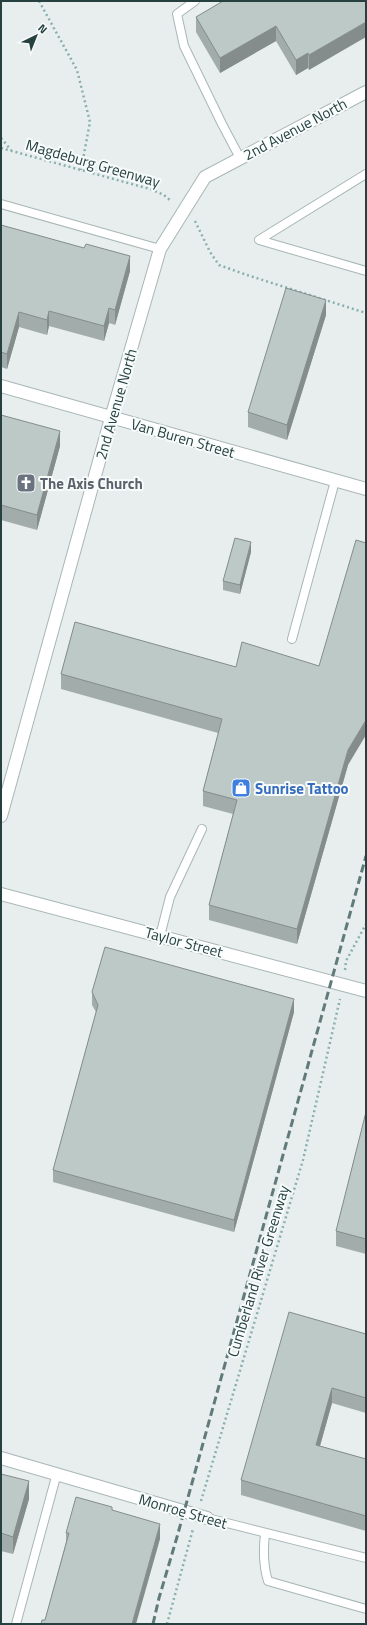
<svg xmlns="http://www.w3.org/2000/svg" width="367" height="1625" font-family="'Titillium Web',sans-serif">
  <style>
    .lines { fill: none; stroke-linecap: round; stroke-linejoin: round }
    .service-casing { stroke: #a9b6b6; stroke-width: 10 }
    .minor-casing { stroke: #a9b6b6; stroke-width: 14 }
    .path { stroke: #89afae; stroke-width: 2.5; stroke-dasharray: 2 3; stroke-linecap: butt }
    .service { stroke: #fff; stroke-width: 8 }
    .minor { stroke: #fff; stroke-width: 12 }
    .rail { stroke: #617b7b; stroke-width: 3; stroke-dasharray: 8 4; stroke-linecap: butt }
    .wall { fill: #a2adab }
    .shaded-wall { fill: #848d8b }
    .building { fill: #bcc9c7; stroke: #848d8b }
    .labels { text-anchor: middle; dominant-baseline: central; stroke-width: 4; stroke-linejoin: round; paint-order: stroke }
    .street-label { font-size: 15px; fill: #264040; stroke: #f7fbfa }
    .worship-label { font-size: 15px; font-weight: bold; fill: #5b616d; stroke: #f7fbfa; text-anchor: start }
    .shop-label { font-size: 15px; font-weight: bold; fill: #366cbe; stroke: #f7fbfa; text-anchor: start }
  </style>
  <rect width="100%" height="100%" fill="#e7eeed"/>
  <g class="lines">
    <defs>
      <path id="service" d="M195,1L177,14L184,46L222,124L240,158
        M366,174L259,240L366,271
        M1,204L160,249
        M292,639L335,481
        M160,936L170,897L202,829
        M207,1518L366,1558
        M265,1534C263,1551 263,1565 268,1581L366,1609
        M16,1624L57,1473"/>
      <path id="minor" d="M1,386L366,489
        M1,816L111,418L160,249L205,177L366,92
        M1,894L366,991
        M1,1458L207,1518"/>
    </defs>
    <use href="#service" class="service-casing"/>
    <use href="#minor" class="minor-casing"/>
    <path class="path" d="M39,1L77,70L90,122L81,170
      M1,138L11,150
      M1,148L150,189L164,195L171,201
      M195,221L210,252L219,265L247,275L366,313
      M345,970L346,961L366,924
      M201,1501L303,1160L340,999
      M167,1624L193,1529"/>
    <use href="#service" class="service"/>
    <use href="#minor" class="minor"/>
    <path class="rail" d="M153,1624L159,1598L177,1537L366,856"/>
  </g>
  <path class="wall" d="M366,1L309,70L308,68L296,75L276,41L220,73L196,32V17Z
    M1,225L130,271L115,325L109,323L104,341L49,326L47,335L19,327L7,369L1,367Z
    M326,315L287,440L248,427V412Z
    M1,415L60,446L37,530L1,520Z
    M251,552L240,594L223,590V581Z
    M75,622L348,765L297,944L209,920V905L233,814L203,806V791L218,733L61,689V674Z
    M92,992L294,1012L234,1232L53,1182V1170L96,1012L92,1005Z
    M366,1112V1254L336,1246V1231Z
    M366,1334V1413L332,1403L320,1446L366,1459V1531L241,1495V1480Z
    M1,1474L29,1499L13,1554L1,1551Z
    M112,1510L160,1539L45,1620L66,1542V1533Z"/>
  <path class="shaded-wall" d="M366,22V37L309,70V55Z
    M276,26V41L220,73V58Z
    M308,53V68L296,75V60Z
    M130,256V271L115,325V310Z
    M326,300V315L287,440V425Z
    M109,308V323L104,341V326Z
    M49,311V326L47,335V320Z
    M19,312V327L7,369V354Z
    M60,431V446L37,530V515Z
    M251,542V552L240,594V585Z
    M366,720V735L348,765L297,944V929L348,750Z
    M294,999V1012L234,1232V1220Z
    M332,1388V1403L316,1460V1445Z
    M29,1481V1499L13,1554V1537Z
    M160,1524V1539L136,1624H132Z"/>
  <path class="building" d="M223,1H366V22L309,55L308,53L296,60L276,26L220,58L196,17Z
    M1,225L84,248L86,244L130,256L115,310L109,308L104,326L49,311L47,320L19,312L7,354L1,352Z
    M286,288L326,300L287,425L248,412Z
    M1,415L60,431L37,515L1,505Z
    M235,538L251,542L240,585L223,581Z
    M356,540L366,543V720L348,750L297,929L209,905L237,800L203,791L222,719L61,674L75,622L236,667L242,642L319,666Z
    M105,947L294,999L234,1220L53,1170L98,1005L92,992Z
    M366,1112V1239L336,1231Z
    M289,1312L366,1334V1398L332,1388L316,1445L366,1459V1516L241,1480Z
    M1,1474L29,1481L13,1537L1,1533Z
    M76,1497L112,1507V1510L160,1524L132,1624H41L42,1620H45L69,1533H66Z"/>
  <defs>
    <symbol id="church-square" viewBox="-11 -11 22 22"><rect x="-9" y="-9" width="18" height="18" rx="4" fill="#6b7280" stroke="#f7fbfa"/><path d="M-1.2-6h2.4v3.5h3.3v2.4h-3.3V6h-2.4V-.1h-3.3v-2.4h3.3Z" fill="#fff"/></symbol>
    <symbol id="shop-square" viewBox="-11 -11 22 22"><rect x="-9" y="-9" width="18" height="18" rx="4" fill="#3f7fe0" stroke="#f7fbfa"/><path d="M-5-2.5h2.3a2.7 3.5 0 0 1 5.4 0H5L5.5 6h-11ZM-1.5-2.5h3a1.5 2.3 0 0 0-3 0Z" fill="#fff"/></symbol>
  </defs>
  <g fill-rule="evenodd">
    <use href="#church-square" x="15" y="472" width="22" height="22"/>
    <use href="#shop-square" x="230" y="777" width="22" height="22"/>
  </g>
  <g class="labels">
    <g class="street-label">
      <text transform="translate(295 129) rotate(-28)">2nd Avenue North</text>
      <text transform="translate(93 163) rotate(16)">Magdeburg Greenway</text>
      <text transform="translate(116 404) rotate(-74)">2nd Avenue North</text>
      <text transform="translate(183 438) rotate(16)">Van Buren Street</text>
      <text transform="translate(184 942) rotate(15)">Taylor Street</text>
      <text transform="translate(258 1271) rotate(-73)">Cumberland River Greenway</text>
      <text transform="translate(183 1511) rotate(16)">Monroe Street</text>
    </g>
    <g class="worship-label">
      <text x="40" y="483">The Axis Church</text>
    </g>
    <g class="shop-label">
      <text x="255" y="788">Sunrise Tattoo</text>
    </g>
  </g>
  <rect width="367" height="1625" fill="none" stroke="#264040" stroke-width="4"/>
  <g transform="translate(36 36) rotate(43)" stroke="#f7fbfa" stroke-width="3" paint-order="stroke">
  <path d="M0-3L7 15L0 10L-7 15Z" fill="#264040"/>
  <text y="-6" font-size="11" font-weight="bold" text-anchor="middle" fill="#264040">N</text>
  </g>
</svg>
